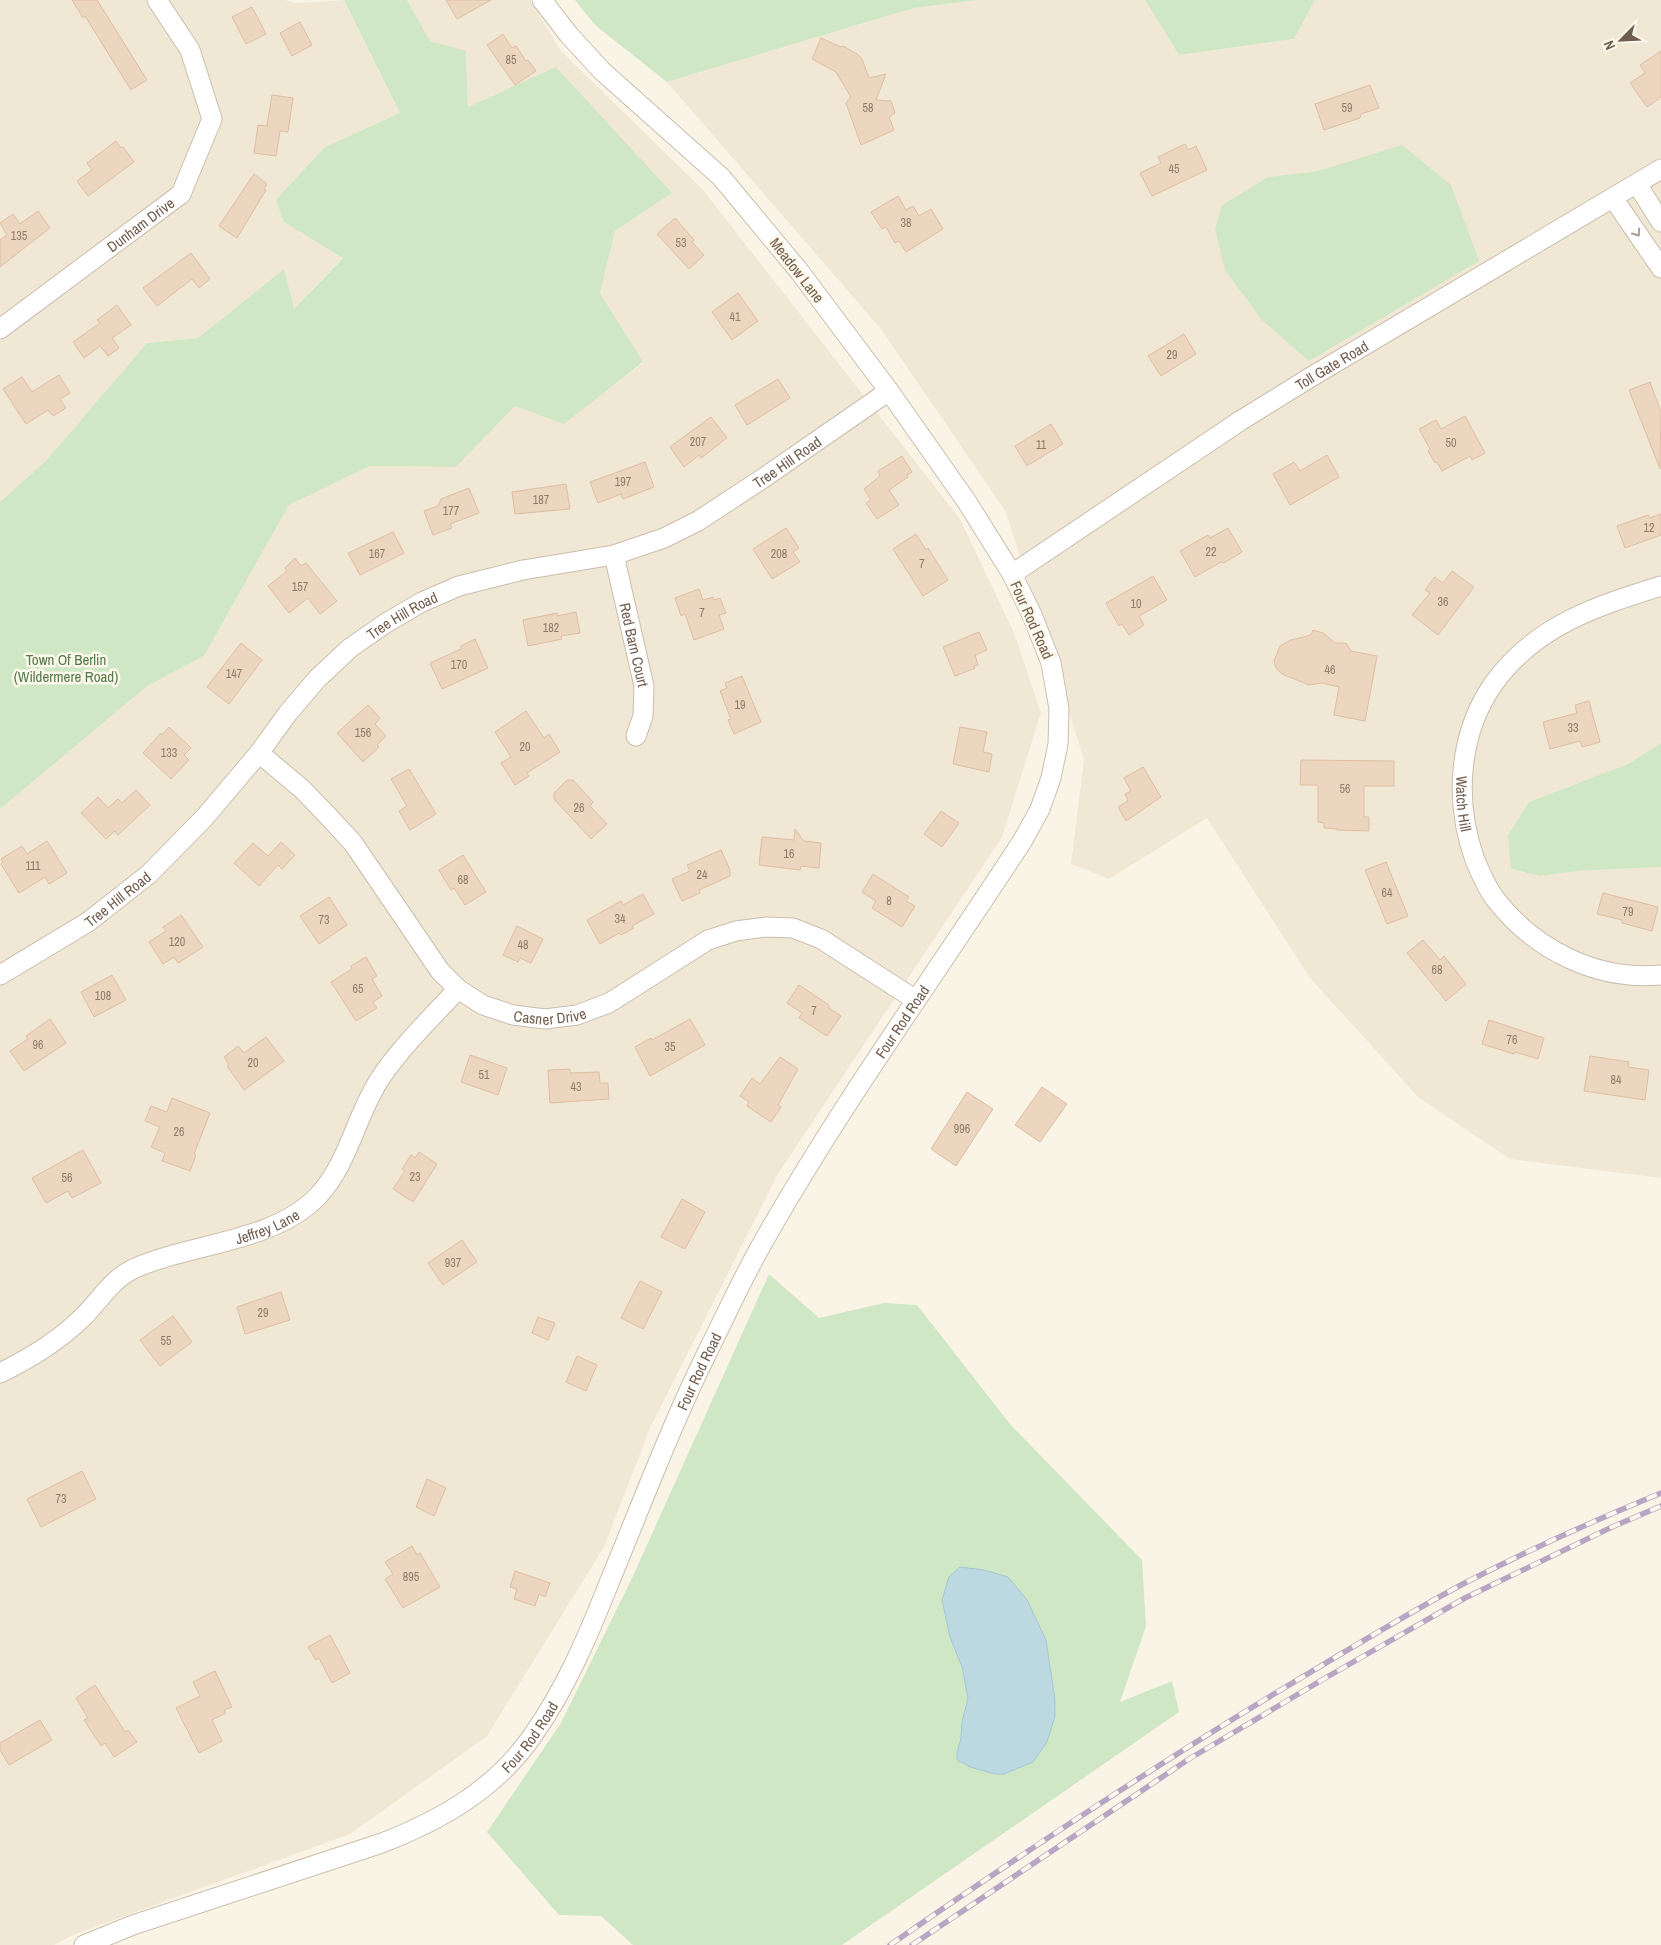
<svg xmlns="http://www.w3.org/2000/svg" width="1661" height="1945" font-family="'Archivo Narrow',sans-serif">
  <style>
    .residential { fill: #f1e7d5; fill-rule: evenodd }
    .green { fill: #d0e7c6 }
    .water { fill: #bcd9e2; stroke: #a3c7d3 }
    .building { fill: #edd6c0; stroke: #debea2 }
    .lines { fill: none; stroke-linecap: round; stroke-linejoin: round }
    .minor-casing { stroke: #cbbdad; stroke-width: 21 }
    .minor { stroke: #fff; stroke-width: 19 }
    .rail-casing { stroke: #b8a5c3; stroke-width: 5.5 }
    .rail { stroke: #fdf8ec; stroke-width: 4; stroke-dasharray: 11; stroke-linecap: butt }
    .oneway { stroke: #aa9e94 }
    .labels { text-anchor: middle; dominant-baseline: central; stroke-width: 5; stroke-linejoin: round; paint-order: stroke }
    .number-label { font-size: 12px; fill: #907b6a }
    .street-label { font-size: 15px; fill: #715d4d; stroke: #fdf8ec }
    .park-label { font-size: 15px; fill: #547b49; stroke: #fdf8ec }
  </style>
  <rect width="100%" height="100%" fill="#faf4e6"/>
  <path class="residential" d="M0,0H285L297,3L344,0L400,113L325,147L284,222L343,257L293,310L284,269L198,338L147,343L204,656L289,505L370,466L456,467L515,406L564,423L643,363L600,293L615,231L672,193L468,107L466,51L430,42L407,0H530L561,51L703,190L960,519L1015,635L1041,713L1002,837L778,1174L650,1428L604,1547L487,1736L350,1834L75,1934L54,1945H0Z
    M978,0H1145L1179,55L1294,39L1315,0H1661V743L1628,764L1529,802L1511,869L1539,876L1577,871L1661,867V1178L1510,1159L1419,1098L1310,978L1207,818L1109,879L1071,864L1084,760L1006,512L881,329L667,82L914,8ZM1318,171L1222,205L1268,177Z"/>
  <path class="green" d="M344,0H407L430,41L466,51L468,107L556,67L672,193L615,231L600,293L643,362L564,424L515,406L456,467L370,466L289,505L204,656L147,686L0,809V502L46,461L147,343L198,338L284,269L294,309L343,258L284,222L276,200L325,147L400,113Z
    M575,0H978L914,8L667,82L595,25Z
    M1145,0H1315L1294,39L1179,55Z
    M1402,145L1451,185L1479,261L1309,361L1262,320L1225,270L1215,229L1222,205L1268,177L1318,171Z
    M1661,743V867L1577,871L1540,876L1511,869L1508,835L1529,802L1628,764Z
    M769,1274L819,1318L884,1303L917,1305L1010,1424L1142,1560L1146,1626L1120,1702L1172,1681L1179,1712L842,1945H633L601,1916L559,1915L487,1832L561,1723L633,1576Z"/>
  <path class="water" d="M960,1567L984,1570L1008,1577L1027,1600L1046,1640L1055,1700V1716L1047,1742L1033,1762L1004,1774H995L970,1767L957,1760V1753L961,1738L962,1722L968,1698L962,1667L950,1637L942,1600L949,1577Z"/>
  <path class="building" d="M72,0H97L147,80L131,90L85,16L83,18Z
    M446,0H491L457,19Z
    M252,7L266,34L246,44L232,17Z
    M300,22L312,45L292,56L280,33Z
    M503,34L512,48L516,46L526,61L528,60L536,71L515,85L487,45Z
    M821,38L841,47L843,46L857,54L862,59L869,78L886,74L876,100L891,101L895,113L889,117L894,130L861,145L846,103L851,97L836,72L812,59Z
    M1661,51V97L1647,107L1630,83L1645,73L1640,65Z
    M1370,85L1379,108L1361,114L1360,118L1324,130L1315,104Z
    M272,95L293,98L288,132L280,131L276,156L254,153L258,125L267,126Z
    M116,141L121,148L123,147L134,162L88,196L77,181L92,170L87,163Z
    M1185,144L1188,150L1196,146L1207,170L1152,196L1140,173L1161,163L1158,157Z
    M254,174L267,184L264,189L266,190L237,238L219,226Z
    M898,196L906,210L913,206L919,216L931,209L943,229L906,252L899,241L895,243L886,227L882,229L871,212Z
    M38,211L50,228L0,267V240L7,235L0,223L13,214L20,224Z
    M675,218L694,240L692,242L704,255L689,269L657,234Z
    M191,253L210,279L199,288L192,279L157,306L143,288Z
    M738,293L758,321L732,340L712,312Z
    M117,305L131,325L112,338L119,348L108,356L100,346L84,358L73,342L100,323L97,320Z
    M1184,334L1196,354L1161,376L1148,356Z
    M59,375L70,393L60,399L66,408L53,416L48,410L26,424L3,389L22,377L32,392Z
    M778,379L790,398L747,425L735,405Z
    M1650,382L1661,412L1660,469L1629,390Z
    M1465,416L1485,453L1472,460L1470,456L1442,471L1437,462L1435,463L1428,451L1430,449L1419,429L1436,420L1441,429Z
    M711,417L727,438L701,458L699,455L684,467L670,447Z
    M1051,424L1063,444L1027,466L1015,446Z
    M1327,455L1339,477L1290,505L1273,474L1294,462L1300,471Z
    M902,456L912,472L907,475L908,477L889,490L899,505L877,519L866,503L871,500L864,489L880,476L878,471Z
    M645,462L654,487L623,499L621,494L598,503L590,482Z
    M566,484L570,509L515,514L512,492Z
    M469,488L479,513L450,524L452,528L433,535L424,511L438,506L441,499Z
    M1661,514V535L1625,548L1617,526L1648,515L1650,518Z
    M786,528L799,548L793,552L800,562L772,579L753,549Z
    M1228,528L1242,552L1224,563L1221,562L1195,577L1180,551L1208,535L1210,538Z
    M393,532L404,553L360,575L348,553Z
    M916,534L926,550L928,548L948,580L923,596L893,549Z
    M295,558L301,566L306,563L337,601L320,614L308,598L289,613L268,586L287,571L285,568Z
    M1452,571L1474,587L1438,635L1412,615L1430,593L1425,590L1435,577L1443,583Z
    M1153,576L1167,600L1139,616L1144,625L1129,635L1122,624L1119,626L1106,603Z
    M699,589L703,600L713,597L714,600L720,598L726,613L719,615L724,629L694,640L685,614L681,616L675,598Z
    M576,612L580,633L561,636L562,639L528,646L523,620L557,613V616Z
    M1313,630L1323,633L1335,643H1346L1351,651L1377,656L1365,721L1334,715L1339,687L1322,683L1309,685L1282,674L1276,668L1274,661L1280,646L1291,640L1311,635Z
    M979,632L987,650L975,655L978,665L974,666L975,668L955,676L943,647Z
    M475,639L488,668L442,689L430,663L461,649V646Z
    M241,643L262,660L229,704L207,687Z
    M742,676L761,722L734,734L728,720L731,719L720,691L727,688L725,683Z
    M1589,701L1600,742L1582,747L1580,741L1550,749L1543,722L1577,713L1575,705Z
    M368,705L380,718L375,724L386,736L377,745L379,747L363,762L337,733Z
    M526,711L544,738L549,734L560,752L527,773L529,776L515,785L501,763L511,757L495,732Z
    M169,727L191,748L184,755L189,760L171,779L143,753L161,733L162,735Z
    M960,727L987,732L983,752L992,754L989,772L953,764Z
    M1301,760L1394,761V786H1364V817H1369V831L1337,830V829L1324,828V823L1318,822V785H1300Z
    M1143,767L1161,797L1126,821L1118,807L1128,801L1125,794L1131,791L1124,778Z
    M409,769L436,814L410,830L399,811L407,806L391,779Z
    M567,780H573L593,802L590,806L607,824L591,839L554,799V793Z
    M136,790L150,805L118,835L115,831L106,839L81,813L98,797L108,808L118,799L122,803Z
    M941,811L959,823L942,847L924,834Z
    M795,829L804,841L821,843L819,868L801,866L800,870L759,865L762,837L794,840Z
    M47,841L67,873L49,884L45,877L19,893L1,864L3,862L1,859L22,846L27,854Z
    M281,842L295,855L282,869L278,865L259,886L234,863L253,843L268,856Z
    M721,850L730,870V876L699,890L700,893L682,901L672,879L690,871L687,865Z
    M463,855L486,892L465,905L454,888L451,890L439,870Z
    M1386,862L1408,916L1387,924L1365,870Z
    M873,874L909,897L906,901L915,906L902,927L872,908L876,901L862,892Z
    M1603,893L1658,907L1652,931L1622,923V920L1597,914Z
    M643,894L654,914L632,926L634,928L621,935L619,933L600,944L587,920L621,901L623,905Z
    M329,897L347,925L319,944L300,916Z
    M181,915L203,947L178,963L174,957L163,964L149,942L166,931L163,927Z
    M517,926L543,939L531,963L520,958L518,962L503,955Z
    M1423,940L1440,960L1444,956L1466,984L1446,1001L1407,953Z
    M366,957L377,976L372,979L382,996L373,1002L377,1008L356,1021L331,982L352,969L351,966Z
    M112,975L126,1000L94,1017L81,992Z
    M799,985L829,1005V1008L841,1016L827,1036L799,1018L802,1013L787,1003Z
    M50,1019L66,1043L24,1071L10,1051L28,1039L26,1036Z
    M690,1019L705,1045L650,1076L635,1047L651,1038L652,1040Z
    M1489,1020L1544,1038L1538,1059L1515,1052L1514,1054L1482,1044Z
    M266,1037L284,1061L244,1090L227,1066L229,1065L224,1057L238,1046L244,1053Z
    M470,1055L507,1068L498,1095L461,1082Z
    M1590,1056L1629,1062L1628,1067L1649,1070L1645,1100L1584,1091Z
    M780,1057L798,1069L778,1105L781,1107L771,1122L747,1106L749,1102L740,1096L752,1078L760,1084Z
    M570,1069V1073L599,1072L600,1083H608L609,1099L550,1103L548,1070Z
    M1042,1087L1067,1104L1040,1142L1015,1125Z
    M967,1092L993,1109L956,1166L931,1149Z
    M172,1098L210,1113L194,1154L196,1155L190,1171L162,1161L165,1153L151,1147L160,1127L145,1121L151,1106L167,1112Z
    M83,1150L101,1183L72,1198L68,1191L46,1203L32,1178Z
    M419,1152L437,1164L413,1202L393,1189L405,1171L402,1169L411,1155L415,1158Z
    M682,1199L705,1212L685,1249L661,1237Z
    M462,1240L477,1262L443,1285L428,1263Z
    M640,1281L662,1292L643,1329L621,1318Z
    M281,1292L290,1320L245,1334L237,1307Z
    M173,1316L192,1342L160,1366L140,1340Z
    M538,1317L555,1323L548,1340L532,1333Z
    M577,1356L597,1365L586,1391L566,1382Z
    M82,1471L96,1499L41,1527L27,1499Z
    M427,1479L446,1488L434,1516L416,1507Z
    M412,1546L417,1555L420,1553L440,1587L403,1608L385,1579L393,1574L385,1562Z
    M515,1571L550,1583L545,1597L539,1594L535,1606L514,1599L517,1589L510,1587Z
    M330,1635L350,1673L332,1683L319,1658L316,1660L308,1647Z
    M215,1671L232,1707L224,1710L226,1713L212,1720L222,1741L199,1753L176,1708L200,1696L193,1682Z
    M95,1685L125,1732L128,1730L137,1742L114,1757L105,1743L101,1746L84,1720L88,1718L76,1698Z
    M40,1720L52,1740L9,1765L0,1750V1743Z"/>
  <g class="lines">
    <defs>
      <g id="minor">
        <path d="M1637,184L1661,222"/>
        <path d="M1613,198L1661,268"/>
        <path id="s1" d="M0,329L181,194L212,119L190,50L157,0"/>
        <path id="s2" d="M614,555L644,686L643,716L636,736"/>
        <path id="s3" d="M1012,574L1240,421L1311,377L1661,169"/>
        <path id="s4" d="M1661,586C1597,606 1536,625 1494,683C1458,734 1454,802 1475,860C1481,874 1487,889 1496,900C1535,950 1597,981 1661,975"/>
        <path id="s5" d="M259,753L302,789L329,817L353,843L440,971L458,989L483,1005L513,1015L545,1019L577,1015L609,1003L708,940L736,931L766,927L793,928L821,939L916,1000"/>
        <path id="s6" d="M0,975L88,922L149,874L205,817L259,753L288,713L317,679L350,648L386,623L422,602L459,586L523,570L614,555L664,538L698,521L762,479L889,391"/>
        <path id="s7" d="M0,1373C31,1358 59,1341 84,1316C100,1300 111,1280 133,1269C190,1243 272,1243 317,1197C349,1164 356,1114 381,1077C403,1045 432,1017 458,989"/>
        <path id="s8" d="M84,1945L133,1925L382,1843C441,1820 496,1789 533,1735C566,1688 588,1636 609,1583C641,1506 670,1428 707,1353C725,1317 742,1279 762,1244C841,1104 936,974 1023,840L1040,809L1051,778L1058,744L1059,709L1051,663L1032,615L1012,574L967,502L889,391L799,271L721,177L602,71L569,35L542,0"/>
      </g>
    </defs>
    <use href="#minor" class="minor-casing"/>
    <use href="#minor" class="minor"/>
    <defs>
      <path id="rail" d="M890,1945C1016,1858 1143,1773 1274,1694C1336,1657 1398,1619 1461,1585C1526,1551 1593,1521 1661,1493
        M912,1945L1189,1759L1327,1677L1465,1598L1612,1527L1661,1506"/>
    </defs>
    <use href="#rail" class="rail-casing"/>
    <use href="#rail" class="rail"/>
  </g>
  <defs><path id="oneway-chevron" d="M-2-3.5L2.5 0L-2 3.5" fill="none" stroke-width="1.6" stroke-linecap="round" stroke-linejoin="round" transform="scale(1.25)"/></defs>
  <use class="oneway" href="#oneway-chevron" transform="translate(1637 233) rotate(55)"/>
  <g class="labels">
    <g class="number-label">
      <text x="511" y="60">85</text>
      <text x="868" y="108">58</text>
      <text x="1347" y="108">59</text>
      <text x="1174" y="169">45</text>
      <text x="906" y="223">38</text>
      <text x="19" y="236">135</text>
      <text x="681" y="243">53</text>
      <text x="735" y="317">41</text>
      <text x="1172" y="355">29</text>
      <text x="698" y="442">207</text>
      <text x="1451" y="443">50</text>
      <text x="1041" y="445">11</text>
      <text x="623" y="482">197</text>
      <text x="541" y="500">187</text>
      <text x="451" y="511">177</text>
      <text x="1649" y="528">12</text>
      <text x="1211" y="552">22</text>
      <text x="377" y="554">167</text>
      <text x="779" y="554">208</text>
      <text x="922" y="564">7</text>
      <text x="300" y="587">157</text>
      <text x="1443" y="602">36</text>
      <text x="1136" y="604">10</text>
      <text x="702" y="613">7</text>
      <text x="551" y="628">182</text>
      <text x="459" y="665">170</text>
      <text x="1330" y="670">46</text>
      <text x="234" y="674">147</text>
      <text x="740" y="705">19</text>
      <text x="1573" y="728">33</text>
      <text x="363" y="733">156</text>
      <text x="525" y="747">20</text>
      <text x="169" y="753">133</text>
      <text x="1345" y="789">56</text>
      <text x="579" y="808">26</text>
      <text x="789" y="854">16</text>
      <text x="33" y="866">111</text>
      <text x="702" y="875">24</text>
      <text x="463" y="880">68</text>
      <text x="1387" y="893">64</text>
      <text x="889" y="901">8</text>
      <text x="1628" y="912">79</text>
      <text x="620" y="919">34</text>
      <text x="324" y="920">73</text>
      <text x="177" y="942">120</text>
      <text x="523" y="945">48</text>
      <text x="1437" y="970">68</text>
      <text x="358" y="989">65</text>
      <text x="103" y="996">108</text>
      <text x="814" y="1011">7</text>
      <text x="1512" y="1040">76</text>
      <text x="38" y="1045">96</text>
      <text x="670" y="1047">35</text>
      <text x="253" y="1063">20</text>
      <text x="484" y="1075">51</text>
      <text x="1616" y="1080">84</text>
      <text x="576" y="1087">43</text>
      <text x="962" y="1129">996</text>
      <text x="179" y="1132">26</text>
      <text x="415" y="1177">23</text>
      <text x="67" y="1178">56</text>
      <text x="453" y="1263">937</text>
      <text x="263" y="1313">29</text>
      <text x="166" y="1341">55</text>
      <text x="61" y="1499">73</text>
      <text x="411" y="1577">895</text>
    </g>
    <g class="street-label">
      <text stroke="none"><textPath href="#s1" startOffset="175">Dunham Drive</textPath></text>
      <text transform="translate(797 270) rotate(52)">Meadow Lane</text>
      <text stroke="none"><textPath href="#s3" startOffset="382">Toll Gate Road</textPath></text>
      <text stroke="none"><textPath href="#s6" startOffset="965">Tree Hill Road</textPath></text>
      <text stroke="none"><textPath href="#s6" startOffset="545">Tree Hill Road</textPath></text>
      <text transform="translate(1032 620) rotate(66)">Four Rod Road</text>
      <text stroke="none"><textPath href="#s2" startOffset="92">Red Barn Court</textPath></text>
      <text stroke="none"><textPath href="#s4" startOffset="324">Watch Hill</textPath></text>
      <text stroke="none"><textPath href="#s6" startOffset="140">Tree Hill Road</textPath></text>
      <text stroke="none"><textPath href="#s5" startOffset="409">Casner Drive</textPath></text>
      <text stroke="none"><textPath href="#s8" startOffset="1309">Four Rod Road</textPath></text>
      <text stroke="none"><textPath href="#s7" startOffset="311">Jeffrey Lane</textPath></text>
      <text stroke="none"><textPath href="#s8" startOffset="904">Four Rod Road</textPath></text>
      <text stroke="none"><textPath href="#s8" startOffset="500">Four Rod Road</textPath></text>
    </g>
    <g class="park-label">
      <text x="66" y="659">Town Of Berlin<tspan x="66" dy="17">(Wildermere Road)</tspan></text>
    </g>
  </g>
  <g transform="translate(1621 40) rotate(246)" stroke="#fdf8ec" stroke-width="4" paint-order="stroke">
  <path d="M0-4L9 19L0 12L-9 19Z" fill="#715d4d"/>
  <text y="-8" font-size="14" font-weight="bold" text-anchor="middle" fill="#715d4d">N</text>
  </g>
</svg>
